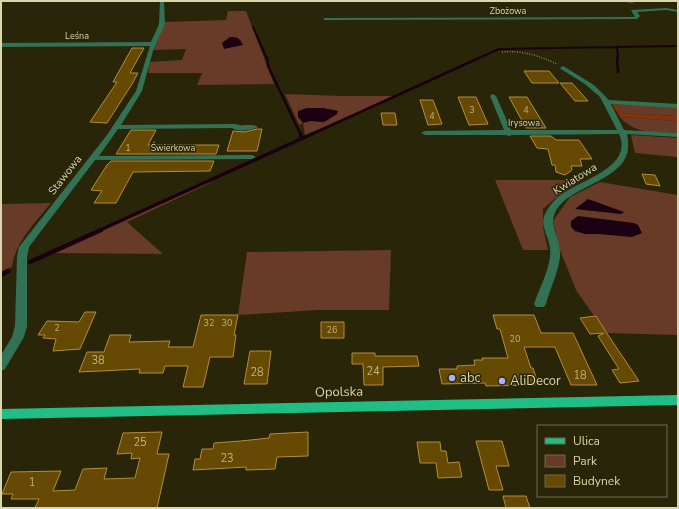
<svg xmlns="http://www.w3.org/2000/svg" width="679" height="509" font-family="'Nunito Sans',sans-serif">
  <style>
    .green { fill: #683a28; fill-rule: evenodd }
    .forest { fill: #7f330f }
    .water { fill: #1b0012 }
    .lines { fill: none; stroke-linecap: round; stroke-linejoin: round }
    .stream-far3 { stroke: #1b0012; stroke-width: 2 }
    .stream-far2 { stroke: #1b0012; stroke-width: 2.5 }
    .stream-far1 { stroke: #1b0012; stroke-width: 3.5 }
    .stream { stroke: #1b0012; stroke-width: 4.5 }
    .building { fill: #664903; stroke: #b48d3d }
    .path { stroke: #878360; stroke-width: 1.5; stroke-dasharray: 1 1.5; stroke-linecap: butt }
    .minor { fill: #337155; fill-rule: evenodd }
    .major { fill: #20be85; fill-rule: evenodd }
    .poi-dot { fill: #acaffb; stroke: #282509; stroke-width: 1.5 }
    .labels { text-anchor: middle; dominant-baseline: central; stroke-width: 3; stroke-linejoin: round; paint-order: stroke }
    .far-street-label { font-size: 9px; fill: #d9d5ac; stroke: #282509 }
    .number-label { font-size: 9px; fill: #bcb282 }
    .street-label { font-size: 11px; fill: #d9d5ac; stroke: #282509 }
    .near-number-label { font-size: 11px; fill: #bcb282 }
    .near-poi-label { font-size: 13px; fill: #d9d5ac; stroke: #282509; text-anchor: start }
    .near-street-label { font-size: 13px; fill: #d9d5ac; stroke: #282509 }
  </style>
  <rect width="100%" height="100%" fill="#282509"/>
  <path class="green" d="M228,11H246L274,84L197,85L202,73H148L150,62L182,60L186,49L154,50L165,22L226,20Z
    M285,94L343,96H395L305,135L303,123L299,125ZM307,108H323L337,114L324,122L311,121Z
    M616,104L678,107V116L624,113Z
    M620,117L678,121V133C656,132 636,135 620,117Z
    M631,135L678,138V157L635,153Z
    M212,179V182L127,222L163,254L53,253Z
    M495,180H583L562,193L543,209V227L548,250H523Z
    M600,182L678,195V335L606,333L576,290L560,250L553,221L570,197Z
    M51,203C35,223 15,242 12,267L1,272V204Z
    M391,250L389,310H319L238,315L247,252Z"/>
  <path class="forest" d="M612,104H616L624,113L678,116V121L620,117Z"/>
  <path class="water" d="M230,37C237,37 240,38 243,45L224,49L222,43Z
    M307,108H323L338,111L337,114L324,122L311,121L303,123L298,117V111Z
    M588,199L624,212L621,214L575,209Z
    M578,216L634,223L638,225L642,233L632,237L598,234H585L575,231L571,227V221Z"/>
  <g class="lines">
    <path class="stream-far3" d="M253,27L267,59
      M617,46L618,59
      M477,59L499,49L678,46"/>
    <path class="stream-far2" d="M267,58L268,66L301,135
      M617,58L618,72
      M310,135L479,58"/>
    <path class="stream-far1" d="M301,134V139
      M98,231L312,134"/>
    <path class="stream" d="M30,262L101,230
      M1,275L8,271"/>
  </g>
  <path class="building" d="M132,48H144L130,73H138L132,84L107,123L90,122L117,82H113Z
    M524,71H549L559,83H532Z
    M560,83H572L588,101H575Z
    M458,97H476L488,124L469,125Z
    M509,97H527L546,128H526Z
    M420,100H433L442,124L428,125Z
    M381,113H395L397,125H383Z
    M257,129H262L257,151H227L233,131L245,132Z
    M131,130H156L148,145H219L216,154H116Z
    M530,136H551L556,140H579L592,159H580L582,166H571L572,170L565,175L556,172L555,165H552L548,149L537,148Z
    M111,161H214L210,171L133,172L116,203H94L102,191L91,190L107,165Z
    M642,174L655,175L660,186L646,184Z
    M85,312H96L80,349L53,351L56,339L43,338L45,335H38L47,321L79,322Z
    M201,315H238L234,335H236L233,357H210L203,387H183L188,366H165L163,373H139L140,369L79,372L87,352H104L110,335H131L129,342L170,341L168,347H193Z
    M493,315H534L541,333H573L597,385H571L555,347H524L531,368H533L537,381H534L535,385L486,386L485,383L442,384L439,369H457V366L475,365L474,360H483L482,358H508L500,329H497Z
    M596,316L606,332L639,381L620,383L612,370L619,369L598,336L604,333L590,334L580,318Z
    M321,322H344V338H321Z
    M250,351H271L267,384H244Z
    M352,353H375V356H417L419,366L383,367V385H364L363,364H352Z
    M162,432L157,454H169L157,508H35L39,499H11L13,494H2L11,472L61,471L53,491L75,490L83,469L107,468L104,479L135,478L140,458L131,459L132,453L117,454L123,433Z
    M308,432V456L277,457L275,469L246,470V467L193,470L195,459H200L202,449H213L214,443L241,441L269,438L270,434Z
    M476,441H502L509,466H496L503,490H489Z
    M417,442H440L441,451H446L448,463L459,462L462,477L438,478L436,463H420Z
    M503,496H526L530,508H506Z"/>
  <g class="lines">
    <path class="path" d="M624,1L634,3
      M502,52C522,50 539,56 557,64"/>
    <path class="minor" d="M160,1H164L165,24L153,51L142,91L121,125L235,124C242,127 252,123 258,127C252,131 238,132 232,128L118,129L99,156L252,155L256,157L252,159L95,160L29,247L27,257V326L24,337L5,369L1,371V355L12,337L15,326L17,257L19,247L107,135L136,91L150,46L1,47V43L151,42L159,24Z
      M666,8L678,10V12L666,10L637,12L640,16L637,19L325,20L323,19L325,18L635,17L631,10Z
      M563,66L594,85L609,100L678,104V108L611,104L624,130L678,133V137L627,134C628,138 628,142 628,146C629,175 581,185 564,201C541,222 562,234 560,257C558,273 550,289 546,304L544,307H536L534,304C539,289 548,273 550,257C553,231 529,226 557,198C574,181 635,169 619,134L512,135L509,136L506,135H425L421,133L425,131L504,130L490,96L493,94L496,96L511,130H617L600,97L585,84L561,69L560,68Z"/>
    <path class="major" d="M678,395V405L1,419V409Z"/>
  </g>
  <g class="poi-dot">
    <circle cx="452" cy="378" r="4"/>
    <circle cx="502" cy="381" r="4"/>
  </g>
  <g class="labels">
    <g class="far-street-label">
      <text x="508" y="11">Zbożowa</text>
      <text x="77" y="36">Leśna</text>
      <text x="524" y="123">Irysowa</text>
      <text x="173" y="148">Świerkowa</text>
    </g>
    <g class="number-label">
      <text x="472" y="110">3</text>
      <text x="526" y="110">4</text>
      <text x="432" y="116">4</text>
      <text x="128" y="148">1</text>
      <text x="209" y="323">32</text>
      <text x="227" y="323">30</text>
      <text x="57" y="328">2</text>
      <text x="332" y="330">26</text>
      <text x="515" y="339">20</text>
    </g>
    <g class="street-label">
      <text transform="translate(65 175) rotate(-52)">Stawowa</text>
      <text transform="translate(575 179) rotate(-32)">Kwiatowa</text>
    </g>
    <g class="near-number-label">
      <text x="98" y="360">38</text>
      <text x="373" y="371">24</text>
      <text x="257" y="372">28</text>
      <text x="580" y="375">18</text>
      <text x="140" y="442">25</text>
      <text x="227" y="458">23</text>
      <text x="32" y="482">1</text>
    </g>
    <g class="near-poi-label">
      <text x="460" y="378">abc</text>
      <text x="510" y="381">AliDecor</text>
    </g>
    <g class="near-street-label">
      <text transform="translate(339 392) rotate(-1)">Opolska</text>
    </g>
  </g>
  <rect width="679" height="509" fill="none" stroke="#d9d5ac" stroke-width="4"/>
  <rect x="537" y="425" width="130" height="72" fill="#282509" stroke="#6f6b4a"/>
  <rect x="545" y="438" width="20" height="6" fill="#20be85" stroke="#6f6b4a"/>
  <text x="573" y="445" font-size="12" fill="#d9d5ac">Ulica</text>
  <rect x="545" y="455" width="20" height="12" fill="#683a28" stroke="#6f6b4a"/>
  <text x="573" y="465" font-size="12" fill="#d9d5ac">Park</text>
  <rect x="545" y="475" width="20" height="12" fill="#664903" stroke="#6f6b4a"/>
  <text x="573" y="485" font-size="12" fill="#d9d5ac">Budynek</text>
</svg>
